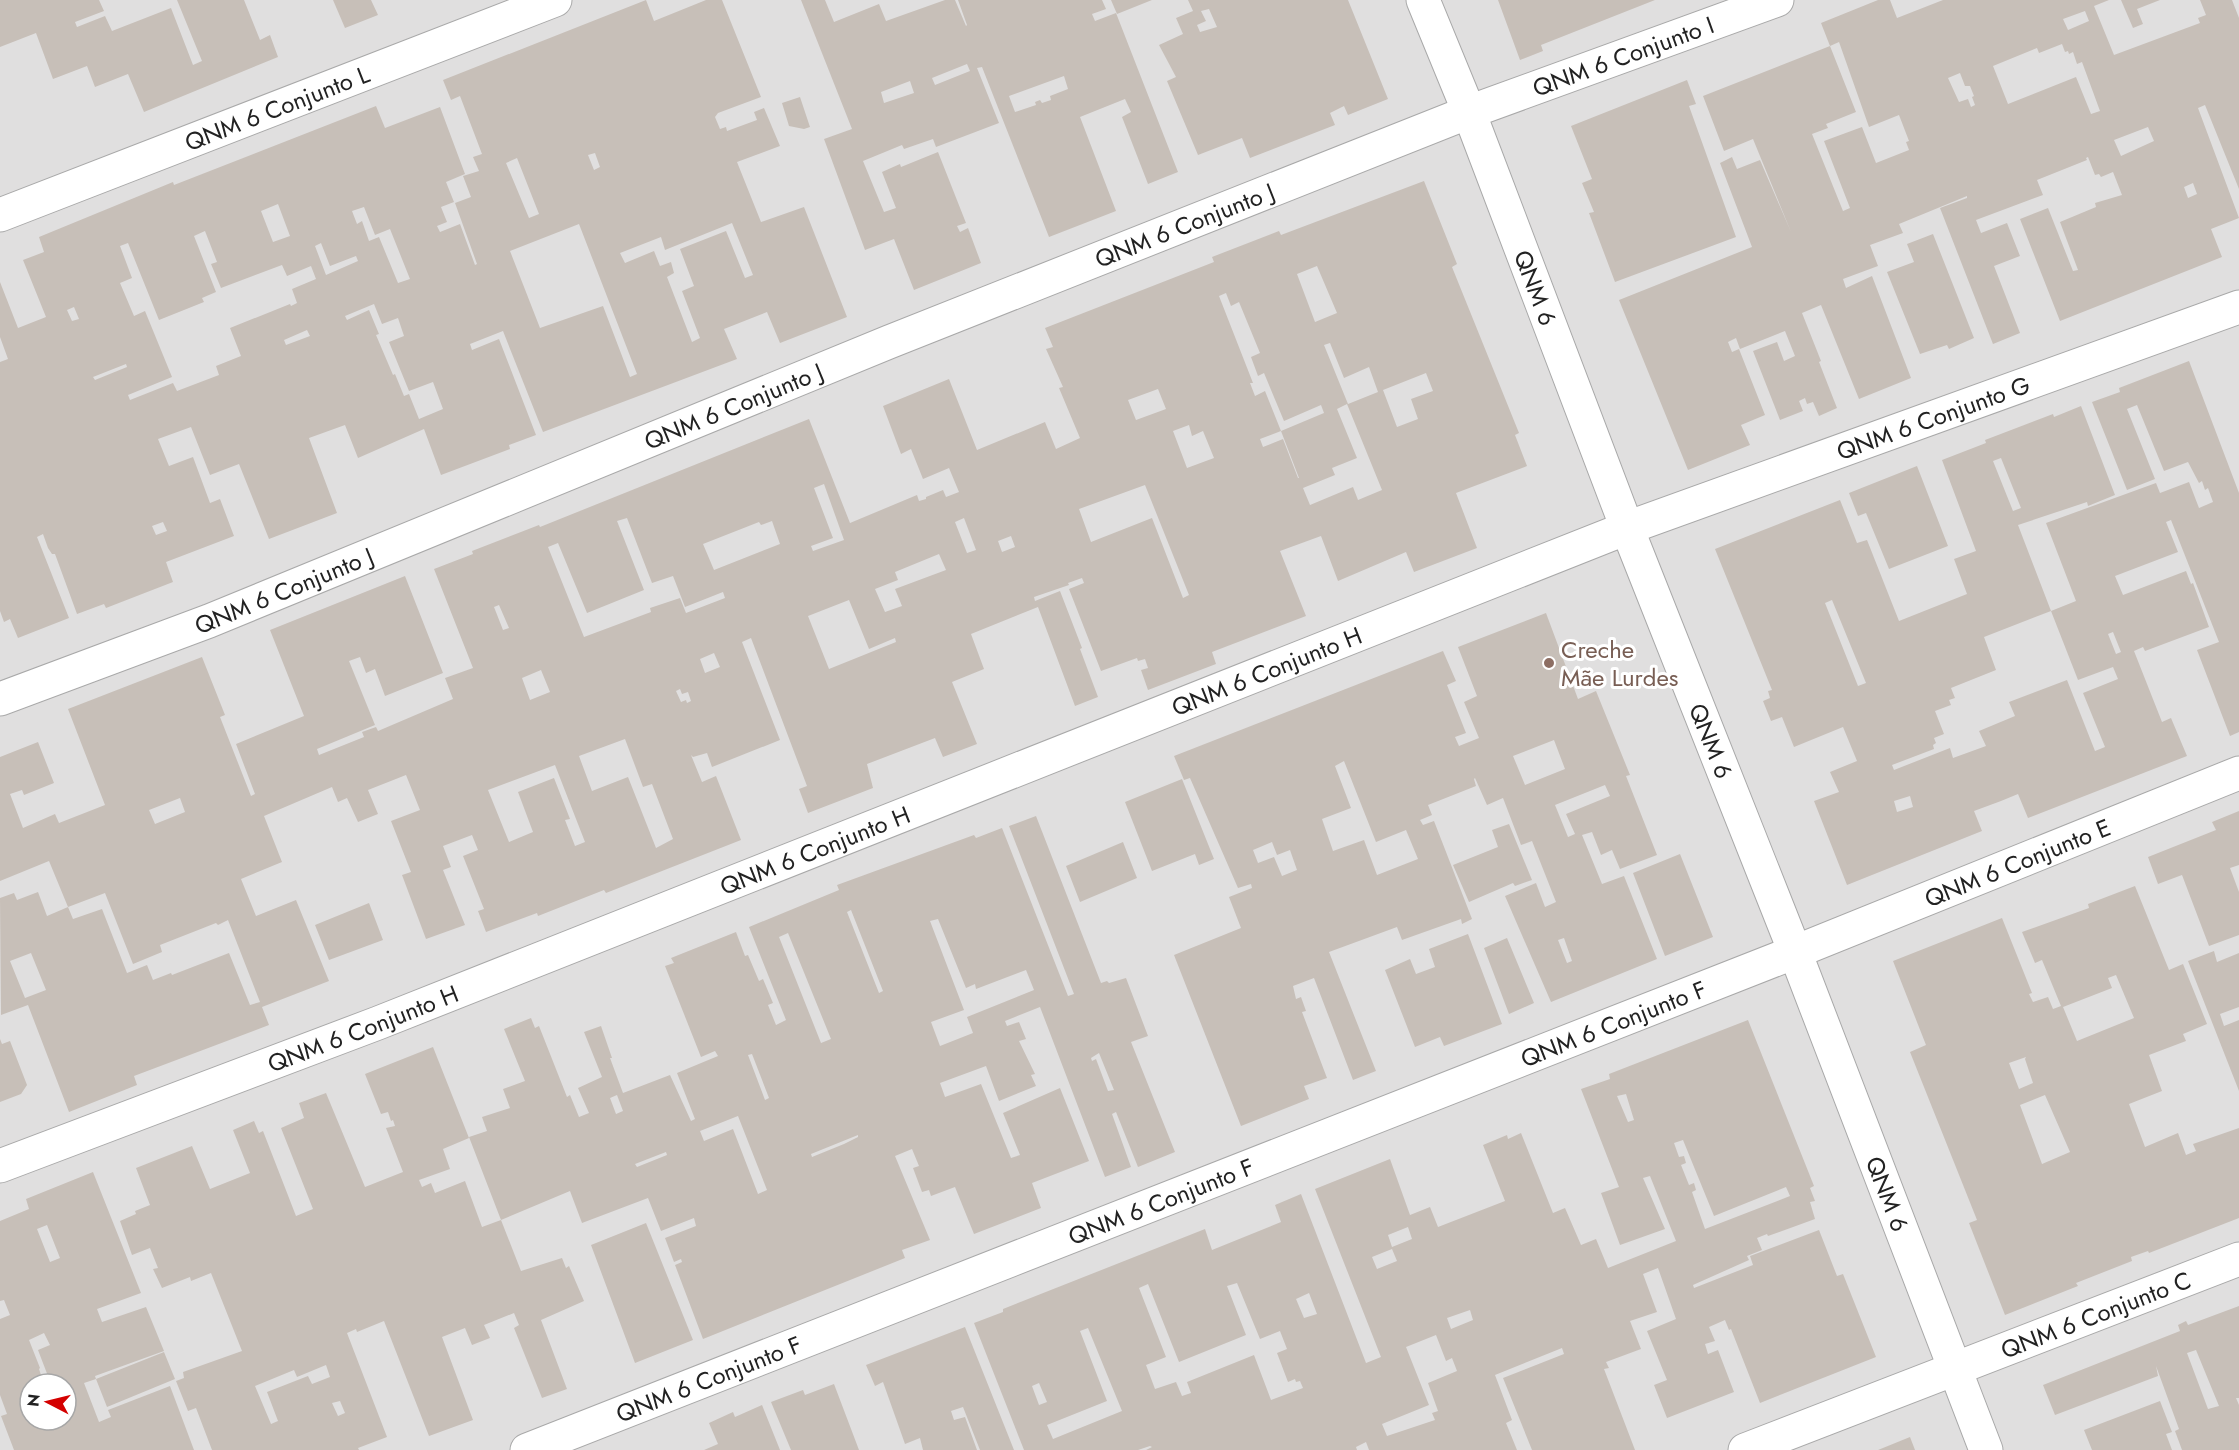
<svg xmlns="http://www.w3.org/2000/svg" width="2239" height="1450" font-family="Jost,sans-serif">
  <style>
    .residential { fill: #e0dfdf; fill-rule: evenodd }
    .building { fill: #c7bfb8; fill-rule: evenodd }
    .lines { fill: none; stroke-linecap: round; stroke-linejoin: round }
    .street-casing { stroke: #a9a9a9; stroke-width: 35 }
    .street { stroke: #fff; stroke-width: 33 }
    .education-dot { fill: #8d6e63; stroke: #fff; stroke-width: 2 }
    .labels { text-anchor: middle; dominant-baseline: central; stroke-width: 6; stroke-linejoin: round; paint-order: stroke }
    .street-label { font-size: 24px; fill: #222; stroke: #fff }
    .education-label { font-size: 24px; fill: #785e54; stroke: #fff; text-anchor: start }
  </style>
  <rect width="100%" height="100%" fill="#f2efe9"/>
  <path class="residential" d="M0,0H2239V1450H0ZM30,1384H66V1420H30Z"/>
  <path class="building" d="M0,0H99L104,11L75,22L77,27L105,16L112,31L171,8L193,65L202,61L177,0H244L260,40L270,35L278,57L144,112L128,74L95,87L87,66L53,79L36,33L0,47Z
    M333,0H371L378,15L345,28Z
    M646,0L654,21L706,0H722L761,97L718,113L715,117L720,129L726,127L727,131L757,120L754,112L764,108L780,146L737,162L761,222L804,207L847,317L780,343L767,312L724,329L737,359L543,432L503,331L470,344L472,350L499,339L536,435L509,445L510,449L441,475L424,429L358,458L345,425L309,438L337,513L269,539L239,464L210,475L191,427L158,439L169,466L193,457L210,503L220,499L234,536L166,562L173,582L106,608L104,604L77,614L55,554H52L48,548L43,534L37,537L69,618L18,638L10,619L4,622L0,611V362L8,359L0,337V282L18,328L46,317L23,260L44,252L39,237L173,182L174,185L376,106L385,128L440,107L465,174L446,182L454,202L441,207L447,222L437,226L440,232L460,224L475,265L477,264L455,203L471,197L463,176L479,171L473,157L482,154L460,96L451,100L443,80ZM595,153L600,167L594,170L588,155ZM517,158L539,214L529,218L506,163ZM278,204L290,236L273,242L261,211ZM364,207L375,235L390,229L410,279L398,283L379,237L369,241L362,221L357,224L352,211ZM732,223L753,275L745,278L726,231L680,249L694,286L682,291L700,338L692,342L667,277L674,273L671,262L660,266L654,251L625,263L620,253L661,237L665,250ZM579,224L637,374L630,377L603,306L540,328L510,251ZM205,231L217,262L211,264L221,288L282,265L287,276L311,266L316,279L292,289L297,303L291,306L290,304L230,328L241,356L216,366L219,375L177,391L173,383L130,400L128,395L172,377L145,311L134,316L120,283L132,278L120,246L128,243L159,320L204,302L202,298L216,292L194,236ZM321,243L330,266L356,256L358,261L326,275L315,246ZM374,304L382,324L398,318L404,336L389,342L409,391L433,382L443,409L419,419L409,394L404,396L395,374L393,375L376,335L379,334L369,310L347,320L345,316ZM74,307L79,319L72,321L67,310ZM307,330L310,336L286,345L284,340ZM126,364L127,367L95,380L93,377ZM163,522L167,531L156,535L152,526Z
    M801,0H825L834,22L879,4L886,21L945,0H955L966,26L967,25L958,0H1102L1106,9L1092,14L1095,21L1116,13L1178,172L1148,184L1122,117L1131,112L1125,99L1080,117L1116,211L1049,237L982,67L977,68L999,123L936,147L933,139L904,149L902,145L863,161L884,212L896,208L882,172L900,164L901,167L938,152L966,223L957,226L960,232L968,228L981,263L914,290L894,239L865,250L824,139L852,129ZM967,64L970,71L935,85L932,78ZM1064,76L1068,89L1050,96L1051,100L1042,103L1040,100L1035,102L1036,105L1015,112L1009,96ZM910,81L914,93L884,103L881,92Z
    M1111,0H1152L1117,14Z
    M1188,0H1348L1388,99L1348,115L1344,106L1330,113L1335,125L1250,158L1242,138L1198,155L1167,81L1176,77L1159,45L1183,34L1176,18L1193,11ZM1209,9L1217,27L1200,32L1197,25L1206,21L1201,11Z
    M1498,0H1655L1541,45L1543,51L1520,60Z
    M1878,0H1890L1897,18L1943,0H2109L2094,6L2114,55L2200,23L2198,18L2206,15L2200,0H2232L2239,18V189L2205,105L2198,108L2239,218L2211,229L2222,257L2060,321L2020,219L2048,208L2073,271L2078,270L2060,222L2096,207L2095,203L2122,195L2113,172L2101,177L2099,174L2095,175L2088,157L2086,158L2087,160L2037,180L2043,195L1976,220L1981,233L2007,223L2020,256L1994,266L2020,333L1993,344L1940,208L1967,198V196L1899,224L1903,233L1870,245L1878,266L1843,279L1846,288L1872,276L1911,378L1859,399L1821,305L1802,313L1821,361L1819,362L1837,408L1819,416L1813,402L1807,404L1805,398L1799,401L1803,411L1780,420L1753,351L1777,342L1784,361L1795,356L1785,331L1740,349L1736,338L1728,342L1732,352L1739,349L1765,415L1741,425L1750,445L1688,470L1619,300L1752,247L1720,163L1732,157L1737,169L1760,160L1791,232L1753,139L1724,151L1703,96L1830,46L1856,112L1826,124L1828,128L1812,134L1843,211L1850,208L1824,141L1862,127L1876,163L1909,150L1906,142L1909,141L1899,115L1869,127L1839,42L1830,46L1821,23ZM2085,11L2089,21L2068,30L2063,19ZM2062,44L2065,52L2068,51L2069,54L2073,52L2077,64L2082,62L2100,111L2091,114L2076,77L2008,104L1993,66L2037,48L2039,53ZM1960,73L1965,86H1970L1974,96L1972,97L1975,105L1971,107L1968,99L1959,102L1948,78ZM2148,127L2154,141L2121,156L2114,140ZM2193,183L2197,194L2188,198L2184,187Z
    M2121,0H2160L2137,9L2143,24L2133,28Z
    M1687,80L1696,104L1689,106L1736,237L1615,282L1589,213L1594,212L1582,183L1592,179L1571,126Z
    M800,97L810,127L804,129L789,126L782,103Z
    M1424,181L1457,264L1452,267L1519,433L1515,435L1527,466L1456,493L1477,548L1414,572L1406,552L1338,581L1321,536L1280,551L1306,616L1212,652L1216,664L1148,690L1141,670L1148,668L1145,659L1138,661L1137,658L1101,671L1069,589L1084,583L1082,578L1068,583L1069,585L1034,597L1035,601L1060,591L1082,648L1080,649L1098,697L1075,706L1038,607L971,634L984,669L952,682L977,744L943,757L935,738L867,764L873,788L808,813L799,789L807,786L751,638L742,642L780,740L712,767L707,753L693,757L691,755L702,782L716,776L741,840L606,893L604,890L538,916L537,913L486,932L478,911L484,909L463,856L478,850L472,835L443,846L451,867L443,870L465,925L426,939L402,875L411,872L391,821L420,810L406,775L368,790L378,814L358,822L347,798L338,802L332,787L264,816L282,862L241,879L256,916L296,900L329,981L262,1007L269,1025L134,1076L137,1085L69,1112L28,1005L1,1015L0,898L14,893L17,900L38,892L47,916L68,907L73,919L102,909L127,973L147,965L153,980L171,973L172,975L229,953L250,1005L260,1002L228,920L218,925L216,923L160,945L162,952L133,964L105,893L68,907L49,861L0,881V757L38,742L54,783L24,795L22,790L10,794L23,828L55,814L59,823L105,805L68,709L202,657L225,715L220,717L251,796L255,794L236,744L304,716L270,630L405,576L443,673L385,696L375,669L366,673L360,657L349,661L375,725L317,749L319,755L364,737L362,732L376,727L378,731L453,699L445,678L473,668L434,569L473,554L472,551L539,525L540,527L809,419L850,523L917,495L919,501L926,499V497L943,490L946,497L959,492L949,468L923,479L911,449L901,454L883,406L949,379L977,450L1045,422L1056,449L1080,438L1059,388L1063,387L1046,349L1053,347L1045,328L1214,262L1212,257L1279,231L1281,235ZM1317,266L1337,313L1315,322L1297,274ZM1226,293L1231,306L1239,302L1260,353L1251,357L1258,376L1264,373L1284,421L1321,405L1324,413L1281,431L1265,391L1255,396L1250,383H1253L1219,296ZM1330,343L1344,378L1369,367L1378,392L1348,404L1324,345ZM1426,373L1433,391L1411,399L1418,419L1397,427L1383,390ZM1158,389L1166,409L1136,420L1128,400ZM1347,404L1382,490L1358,500L1353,487L1310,505L1303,488L1335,475L1332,468L1357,458L1337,409ZM1189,425L1192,436L1203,431L1214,458L1187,468L1173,431ZM1281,431L1299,478H1298L1283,439L1263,447L1260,439ZM824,484L844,540L813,551L811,546L833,538L814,488ZM1145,485L1189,595L1183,598L1152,518L1091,542L1079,509ZM627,518L652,583L673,576L685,607L723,592L725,598L686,613L680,598L650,608L651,612L584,637L548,547L558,543L587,613L644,590L617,521ZM964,518L976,550L967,553L955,522ZM772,521L780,544L714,570L703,544L759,522L761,525ZM1011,536L1015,547L1002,552L998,541ZM939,554L946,570L895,589L902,606L885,612L875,589L898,580L895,572ZM849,600L869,649L895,638L896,642L829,669L808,616ZM499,605L509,628L503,630L494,607ZM714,653L720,667L705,673L700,659ZM541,670L550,692L530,700L522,678ZM680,689L682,694L688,692L691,701L687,703L686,700L681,702L676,691ZM625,739L643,787L652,784L673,839L656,848L628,777L592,791L579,756ZM555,765L585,842L575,846L565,820L570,819L554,778L518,792L533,832L509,842L488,790ZM180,798L185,812L155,824L149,810ZM31,953L46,990L25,998L10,961Z
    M1933,234L1974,338L1949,349L1947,345L1920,354L1887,272L1914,262L1907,244Z
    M2189,361L2239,493V732L2230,736L2197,650L2219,642L2171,520L2166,522L2178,552L2115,576L2123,595L2186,571L2191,584L2193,583L2209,627L2145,651L2143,647L2134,651L2162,722L2171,718L2187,756L2028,818L2018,794L2001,801L1974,811L1982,831L1847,885L1814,801L1839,792L1830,772L1857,761L1843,727L1794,747L1782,717L1771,721L1763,701L1770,698L1768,691L1772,690L1715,549L1840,500L1857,543L1867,540L1899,621L1967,594L1954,559L1976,551L1942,460L1986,443L1985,440L2053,414L2054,417L2081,406L2115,495L2088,506L2087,502L2018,525L2051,611L1984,637L1996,670L1951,688L1955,698L1949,700L1951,705L1935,711L1944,734L1934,738L1936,743L1933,745L1934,749L1892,765L1894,770L1950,748L1953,758L1986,746L1979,731L2015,716L2009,702L2067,680L2095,751L2105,747L2083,693L2118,679L2113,667L2078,680L2051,611L2076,601L2046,523L2156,483L2160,493L2189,482L2199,508L2213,502L2208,488L2205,490L2202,481L2199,483L2188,462L2164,471L2137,405L2127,409L2155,479L2127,490L2092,402L2120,392L2119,388ZM2001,458L2021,508L2013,511L1993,461ZM1832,600L1866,683L1858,686L1825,603ZM2113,632L2121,652L2116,654L2108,634ZM1910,796L1913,807L1897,812L1894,801Z
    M1917,466L1948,546L1889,569L1866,513L1858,516L1849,493Z
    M1546,613L1578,699L1596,691L1630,775L1626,776L1657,855L1620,869L1612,850L1601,855L1592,832L1582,835L1602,884L1624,876L1657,959L1551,1002L1505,896L1536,883L1545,907L1556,902L1532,841L1521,845L1503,798L1487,805L1475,778L1474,779L1476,786L1428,805L1432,815L1420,820L1423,825L1434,821L1472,919L1462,924L1461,919L1402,940L1397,927L1329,952L1376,1071L1353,1080L1314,978L1293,986L1296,999L1301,997L1306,1011L1302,1012L1327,1078L1304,1086L1309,1099L1241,1126L1174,955L1241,928L1229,897L1252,888L1251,884L1238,888L1190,778L1184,780L1174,756L1443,651L1456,681L1447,685L1466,733L1455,737L1459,746L1479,738L1464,702L1477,696L1458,647ZM1554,740L1565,769L1525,785L1513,756ZM1344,761L1376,842L1406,830L1418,859L1377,875L1364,840L1333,851L1322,819L1351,808L1335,766ZM1605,785L1610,796L1566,814L1575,834L1568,837L1555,805ZM1272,842L1277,855L1290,850L1297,870L1282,876L1274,857L1258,863L1253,850ZM1564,938L1572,961L1567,963L1558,940Z
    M1182,779L1214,859L1199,865L1195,854L1152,871L1125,802Z
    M2239,811V865L2230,868L2239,892V935L2209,946L2182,875L2158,884L2148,857L2216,830L2212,822Z
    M1036,816L1101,983L1107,981L1109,983L1126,978L1148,1036L1131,1042L1175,1152L1138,1167L1116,1112L1112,1114L1131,1167L1105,1177L1040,1007L1005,1021L1007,1026L1019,1022L1026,1039L1019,1041L1035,1074L1031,1075L1036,1086L999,1101L986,1066L940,1083L945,1097L981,1084L1011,1158L1020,1155L1003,1113L1060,1088L1089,1161L1032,1183L1041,1208L974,1234L955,1187L931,1196L929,1190L922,1192L913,1168L919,1166L912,1149L895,1156L930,1240L902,1250L905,1258L703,1339L675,1265L682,1262L681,1259L674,1262L665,1238L696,1226L694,1218L661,1231L648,1198L582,1223L570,1191L501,1220L521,1271L562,1258L566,1268L569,1266L584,1301L541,1320L567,1389L542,1398L514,1328L519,1325L514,1313L484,1325L490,1338L472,1345L465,1328L442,1337L473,1420L429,1436L384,1321L357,1332L356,1329L347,1333L387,1437L358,1448L359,1450H212L196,1408L188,1411L176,1381L184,1378L183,1372L242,1351L211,1273L191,1281L190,1277L162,1288L153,1269L158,1268L150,1248L132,1255L120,1221L136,1214L135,1211L150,1205L136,1168L192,1146L210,1189L250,1173L233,1130L254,1121L259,1133L263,1131L296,1216L313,1209L281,1128L304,1118L299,1103L326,1093L365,1187L403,1172L386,1128L395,1126L393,1120L391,1121L388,1112L381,1114L365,1074L433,1047L469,1138L443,1149L450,1169L419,1180L422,1187L431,1183L435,1193L465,1181L482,1227L501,1220L469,1137L487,1131L482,1117L510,1108L503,1089L525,1081L504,1029L531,1018L535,1028L539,1026L567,1097L570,1095L579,1117L589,1113L578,1088L602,1077L584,1032L601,1026L612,1058H610L623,1093L670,1075L691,1121L695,1119L677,1073L718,1056L715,1051L701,1057L665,966L674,963L671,958L736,932L745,956L748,955L759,981L763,979L773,1003L768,1005L776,1025L786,1020L749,927L839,890L837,885L974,835L976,838L1002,828L1068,996L1074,994L1009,826ZM851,910L883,991L879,993L847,912ZM938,919L966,988L975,984L976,989L1026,970L1034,990L967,1017L973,1033L940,1046L931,1022L964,1010L930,921ZM788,933L831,1039L821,1043L779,937ZM1099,1053L1114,1090L1108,1091L1096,1059L1092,1061L1091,1058ZM752,1054L769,1098L765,1100L748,1055ZM617,1095L623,1111L616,1114L610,1098ZM738,1116L767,1190L758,1194L733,1129L704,1141L700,1131ZM858,1135V1137L844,1144L812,1157L811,1154ZM666,1152L667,1155L637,1167L635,1164ZM326,1365L330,1377L312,1384L308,1376L267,1392L278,1421L271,1424L255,1386L294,1370L297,1377ZM340,1401L345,1413L338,1416L332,1403Z
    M1509,824L1532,880L1515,886L1513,883L1469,902L1453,865L1498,847L1492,830Z
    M1123,842L1137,878L1080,902L1066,866Z
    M1680,854L1713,937L1665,956L1633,873Z
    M2135,886L2169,970L2183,964L2207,1024L2183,1034L2186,1041L2149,1055L2162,1091L2129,1104L2145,1147L2178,1133L2186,1155L2196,1151L2193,1144L2239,1128V1218L2149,1253L2148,1251L2131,1257L2132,1261L2076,1283L2078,1286L2005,1315L1969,1223L1977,1220L1910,1052L1926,1045L1893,961L2002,918L2032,993L2029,994L2033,1002L2048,997L2053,1009L2061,1006L2042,960L2035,963L2022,932L2089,908L2088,904ZM2116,975L2134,1018L2077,1041L2063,1007L2112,988L2108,978ZM2026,1057L2025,1059L2033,1083L2019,1089L2009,1063ZM2045,1095L2070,1152L2042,1164L2020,1105Z
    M369,903L383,940L329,960L315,925Z
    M1468,934L1502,1024L1444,1046L1440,1037L1415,1047L1385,970L1410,959L1416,974L1435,967L1429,949Z
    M1507,938L1534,1003L1509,1014L1484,948Z
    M2214,951L2217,962L2239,953V1007L2220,1014L2224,1026L2239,1020V1091L2188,961Z
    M1748,1020L1814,1186L1810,1188L1815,1201L1810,1202L1815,1219L1768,1236L1767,1234L1757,1238L1762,1250L1747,1256L1749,1260L1693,1285L1694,1288L1753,1265L1750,1256L1819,1230L1837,1276L1843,1274L1876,1357L1760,1403L1731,1329L1729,1330L1725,1320L1709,1327L1715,1341L1705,1344L1708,1354L1718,1350L1734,1392L1667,1418L1654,1385L1667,1380L1647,1331L1676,1319L1658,1268L1643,1274L1657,1312L1630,1321L1641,1349L1606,1362L1609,1368L1604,1369L1635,1450H1532L1503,1378L1564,1354L1562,1348L1495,1375L1512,1420L1506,1423L1517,1450H1369L1366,1442L1356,1447L1357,1450H1146L1152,1447L1150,1446L1138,1450H1024L974,1323L1003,1312V1309L1205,1229L1212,1250L1281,1222L1275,1205L1301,1194L1366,1363L1381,1357L1315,1189L1390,1159L1410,1215L1430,1207L1438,1227L1505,1201L1483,1145L1507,1135L1508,1139L1521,1133L1553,1213L1565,1208L1581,1245L1596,1239L1608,1268L1676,1241L1650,1176L1643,1178L1665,1229L1620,1245L1601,1193L1619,1187L1581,1089L1610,1079L1609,1074ZM1626,1094L1634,1120L1628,1122L1617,1096ZM1683,1140L1714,1216L1786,1187L1790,1196L1705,1229L1692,1192L1696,1190L1694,1183L1689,1185L1681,1165L1686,1163L1684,1156L1679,1157L1674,1143ZM1408,1227L1412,1239L1392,1247L1388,1235ZM1392,1249L1397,1261L1377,1269L1372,1257ZM1237,1283L1260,1339L1280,1331L1287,1349L1277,1353L1288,1382L1295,1379L1296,1382L1300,1381L1303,1388L1271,1400L1254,1355L1187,1382L1191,1393L1182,1396L1176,1382L1155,1389L1146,1365L1166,1357L1139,1288L1148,1284L1179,1362L1246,1335L1227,1286ZM1309,1293L1317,1314L1304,1318L1296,1299ZM1470,1310L1473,1320L1451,1329L1447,1318ZM1088,1328L1122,1411L1053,1439L1047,1425L1107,1401L1080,1331ZM1436,1335L1446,1361L1452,1358L1457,1371L1428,1383L1438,1411L1432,1413L1435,1420L1387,1436L1382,1424L1429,1405L1406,1347ZM1039,1383L1047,1402L1039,1405L1032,1386Z
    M0,1039L2,1044L10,1041L27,1085L21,1094L0,1102Z
    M93,1172L141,1293L97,1309L102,1322L146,1307L164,1351L95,1376L96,1379L84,1383L99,1422L111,1417L108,1410L170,1386L194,1450H14L1,1416L7,1414L0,1395V1319L10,1315L4,1300L0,1301V1221L29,1209L26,1199ZM47,1225L60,1258L50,1262L37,1229ZM44,1333L50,1345L38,1350L51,1384H66V1420H30V1384H44L39,1369L40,1368L29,1340Z
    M646,1223L693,1340L635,1363L591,1245Z
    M2239,1306V1398H2236L2239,1405V1450H2182L2175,1431L2179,1429L2156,1366L2158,1376L2055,1415L2043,1385L2180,1331L2178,1325L2186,1321L2188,1325ZM2196,1350L2219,1406L2208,1409L2187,1353Z
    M965,1327L1014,1450H980L963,1407L951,1411L954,1420L965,1417L977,1450H923L920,1438L905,1444L883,1382L875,1386L866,1365Z
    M164,1352L175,1379L107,1407L96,1379Z
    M834,1384L859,1450H791L771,1402L803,1390L805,1395Z
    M2160,1401L2172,1432L2166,1434L2172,1450H2092L2084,1430Z
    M762,1405L780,1450H704L718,1444L709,1423L733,1412L735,1417Z
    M1910,1437L1915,1450H1878Z"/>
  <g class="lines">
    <defs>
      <g id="street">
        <path id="s1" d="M1423,0L1469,112L1627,528L1795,952L1986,1450"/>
        <path id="s2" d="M0,215L555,0"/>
        <path id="s3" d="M0,699L209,621L889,342L1469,112L1777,0"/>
        <path id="s4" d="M0,1166L378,1023L1627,528L2239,307"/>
        <path id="s5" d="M527,1450L1795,952L2239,773"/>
        <path id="s6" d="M1745,1450L2239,1259"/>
      </g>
    </defs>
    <use href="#street" class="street-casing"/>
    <use href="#street" class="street"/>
  </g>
  <circle class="education-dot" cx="1549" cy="663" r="6"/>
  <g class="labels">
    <g class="street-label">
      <text stroke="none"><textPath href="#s3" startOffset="1746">QNM 6 Conjunto I</textPath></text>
      <text stroke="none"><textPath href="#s2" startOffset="297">QNM 6 Conjunto L</textPath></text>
      <text stroke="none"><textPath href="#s3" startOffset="1276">QNM 6 Conjunto J</textPath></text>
      <text stroke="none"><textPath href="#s1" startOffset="309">QNM 6</textPath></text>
      <text stroke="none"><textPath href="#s3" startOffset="790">QNM 6 Conjunto J</textPath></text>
      <text stroke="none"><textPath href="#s4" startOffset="2073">QNM 6 Conjunto G</textPath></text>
      <text stroke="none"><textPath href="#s3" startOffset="304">QNM 6 Conjunto J</textPath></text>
      <text stroke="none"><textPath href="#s4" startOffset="1360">QNM 6 Conjunto H</textPath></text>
      <text stroke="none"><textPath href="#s1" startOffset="795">QNM 6</textPath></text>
      <text stroke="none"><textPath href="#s4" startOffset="874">QNM 6 Conjunto H</textPath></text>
      <text stroke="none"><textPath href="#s5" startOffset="1602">QNM 6 Conjunto E</textPath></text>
      <text stroke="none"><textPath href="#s5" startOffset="1167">QNM 6 Conjunto F</textPath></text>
      <text stroke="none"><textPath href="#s4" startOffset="388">QNM 6 Conjunto H</textPath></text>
      <text stroke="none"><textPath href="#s1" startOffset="1281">QNM 6</textPath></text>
      <text stroke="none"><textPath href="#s5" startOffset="681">QNM 6 Conjunto F</textPath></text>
      <text stroke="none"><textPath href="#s6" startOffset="376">QNM 6 Conjunto C</textPath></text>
      <text stroke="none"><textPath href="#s5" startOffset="195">QNM 6 Conjunto F</textPath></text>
    </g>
    <g class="education-label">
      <text x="1561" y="649">Creche<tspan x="1561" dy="28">Mãe Lurdes</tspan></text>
    </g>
  </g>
  <g transform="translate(48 1402) rotate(277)"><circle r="28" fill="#ffffff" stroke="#a7a7a7" stroke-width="1.5"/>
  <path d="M0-4.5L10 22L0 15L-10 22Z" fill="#d40000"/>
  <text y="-9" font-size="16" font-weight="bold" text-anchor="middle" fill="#222222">N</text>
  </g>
</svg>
